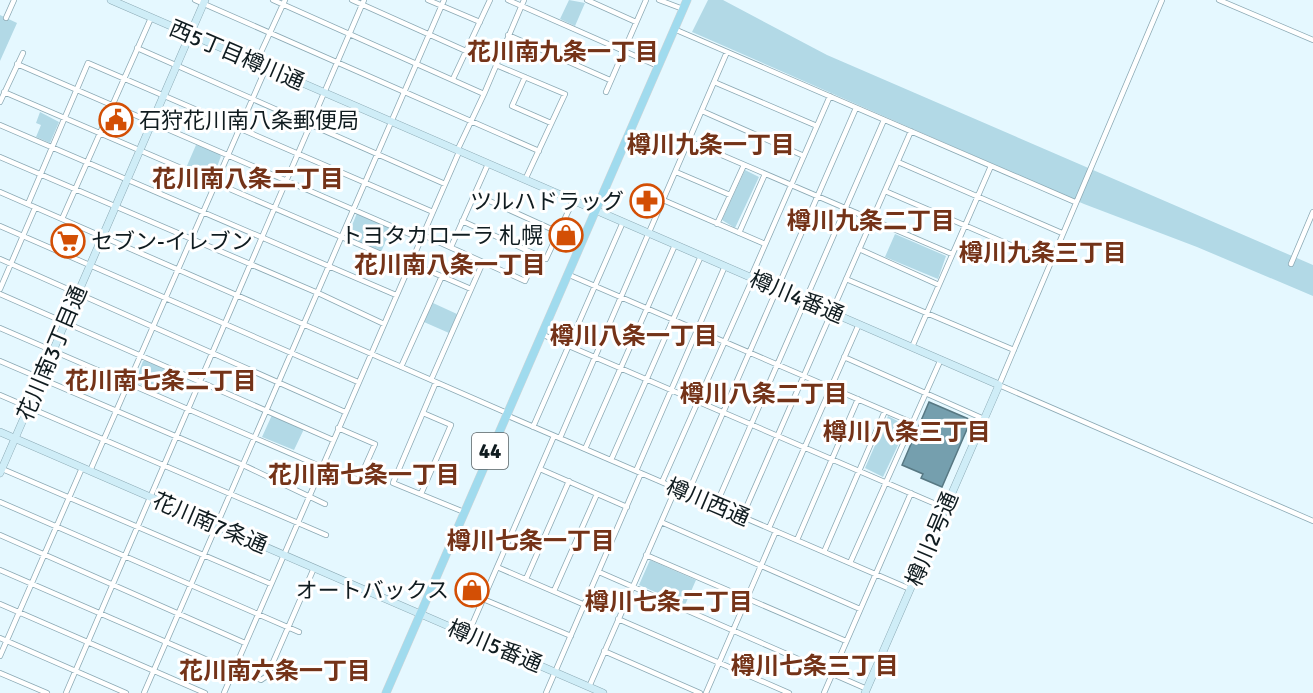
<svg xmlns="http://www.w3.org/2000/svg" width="1313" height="693" font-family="Signika,'Noto Sans JP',sans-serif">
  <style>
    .green { fill: #b2d9e6 }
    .water { fill: #759fae; stroke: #577883; stroke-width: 1.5 }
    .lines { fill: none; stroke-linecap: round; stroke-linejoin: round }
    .street-casing { stroke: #8ba9b4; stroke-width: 6 }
    .secondary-casing { stroke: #8ba9b4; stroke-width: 8 }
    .primary-casing { stroke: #d4d6d7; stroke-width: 9 }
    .street { stroke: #fff; stroke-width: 4.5 }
    .secondary { stroke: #cfedf7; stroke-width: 7 }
    .primary { stroke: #a0dbee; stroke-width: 8 }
    .labels { text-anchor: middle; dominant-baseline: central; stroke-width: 6; stroke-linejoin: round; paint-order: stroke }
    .shield { fill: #fff; stroke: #586063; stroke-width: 1.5 }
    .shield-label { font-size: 21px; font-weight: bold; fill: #101c20 }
    .street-label { font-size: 22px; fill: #101c20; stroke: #fff }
    .poi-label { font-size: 22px; fill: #101c20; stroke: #fff; text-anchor: end }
    .neighbourhood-label { font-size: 24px; font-weight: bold; fill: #743318; stroke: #fff }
  </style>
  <rect width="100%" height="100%" fill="#e5f8ff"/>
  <path class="green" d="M569,0L585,3L575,26L560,19Z
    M708,0H723L827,55L1313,265V296L1197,247L1084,204L692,32Z
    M0,15L17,23L0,61Z
    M40,112L59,122L50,143L36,137L41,125L36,123Z
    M196,145L213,149L221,156L213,178L199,176L186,168Z
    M745,170L759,177L735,228L722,220Z
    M357,213L392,228L381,252L347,238Z
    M895,234L946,256L938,279L885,257Z
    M433,303L457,314L449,333L424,322Z
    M146,360L170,371L159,393L135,382L143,361Z
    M272,415L304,429L294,450L262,437Z
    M888,416L907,426L883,477L865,468Z
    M650,560L696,580L685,605L639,585Z"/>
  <path class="water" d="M929,402L971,420L942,487L921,478L923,474L902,465Z"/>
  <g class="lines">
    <defs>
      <path id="street" d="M195,0L539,151
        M273,0L484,94L457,151
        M352,0L466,51
        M428,0L480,22
        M508,0L658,66
        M587,0L636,22
        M659,0L683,9
        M1162,0L999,385L1313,521
        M1219,0L1313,40
        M6,18L14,0
        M674,29L1075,202
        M508,35L610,80
        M137,48L445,184
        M256,63L285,0
        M17,64L421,239
        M496,65L565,94L525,180
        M525,77L512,106L551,123
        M453,79L490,0
        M714,82L817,126
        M4,92L409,266
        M606,92L646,0
        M484,94L524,0
        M0,102L23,53
        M702,111L804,156
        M0,125L396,295
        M689,141L952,254
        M0,157L318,293L384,324
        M898,162L1062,233
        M676,172L730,195
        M885,191L1050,262
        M0,192L507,413
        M474,194L558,232
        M663,200L765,244
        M28,204L88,63L433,212
        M62,219L151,18
        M462,221L546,259L573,201
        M717,224L744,165
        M0,226L358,382
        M739,233L765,174
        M423,235L525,281L537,255
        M451,247L488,164
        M859,249L939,285
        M0,259L345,412
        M411,263L471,289
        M1291,264L1313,212
        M567,274L913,423
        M751,277L830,96
        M846,279L1014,350
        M0,289L35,208
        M0,294L333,440
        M0,328L322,467
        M541,334L945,508
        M912,347L991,166
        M844,357L984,419
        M0,361L243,465L325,504
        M401,367L442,276
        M431,380L483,262
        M436,382L393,483L464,512
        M0,395L326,535
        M506,415L910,589
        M533,427L623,222
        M560,438L727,52
        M585,449L675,245
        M611,460L701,256
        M323,465L359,480L375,444L338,428
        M0,468L271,584
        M540,469L627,507
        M90,471L266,68
        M636,471L725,266
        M662,482L753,278
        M688,493L856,108
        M421,494L451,425L423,413
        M0,502L299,632
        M716,505L884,120
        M742,517L911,131
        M661,522L860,609
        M769,528L859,324
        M0,535L245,643
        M797,540L858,399
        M824,552L885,411
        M646,555L846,641
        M850,563L941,359
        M497,567L585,605
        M0,570L233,671
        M599,572L867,689
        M526,579L569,481
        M554,591L597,494
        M483,599L571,636
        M0,604L205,693
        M618,619L789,693
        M468,634L554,436
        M0,638L126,693
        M604,651L700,693
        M0,656L82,468
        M234,668L261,680L267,676L314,568
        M0,673L47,693
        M589,687L676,488
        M66,693L364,0
        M144,693L444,0
        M224,693L459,152
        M546,693L641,473
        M706,693L776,531
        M824,693L911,493"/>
      <path id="secondary" d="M111,0L999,385L865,693
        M0,432L603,693
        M0,473L205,0"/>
      <path id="primary" d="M386,693L687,0"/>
    </defs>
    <use href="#street" class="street-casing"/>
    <use href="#secondary" class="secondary-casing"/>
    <use href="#primary" class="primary-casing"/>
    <use href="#street" class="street"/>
    <use href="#secondary" class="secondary"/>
    <use href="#primary" class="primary"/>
  </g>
  <defs>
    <symbol id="civic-ring" viewBox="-11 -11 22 22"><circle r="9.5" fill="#fff" stroke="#d34f05" stroke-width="1.5"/><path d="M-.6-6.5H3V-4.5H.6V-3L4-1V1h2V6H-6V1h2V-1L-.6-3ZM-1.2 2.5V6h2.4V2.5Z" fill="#d34f05"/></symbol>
    <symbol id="pharmacy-ring" viewBox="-11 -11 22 22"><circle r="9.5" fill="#fff" stroke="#d34f05" stroke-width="1.5"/><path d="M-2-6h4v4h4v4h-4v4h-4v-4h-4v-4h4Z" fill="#d34f05"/></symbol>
    <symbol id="shop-ring" viewBox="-11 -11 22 22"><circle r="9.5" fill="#fff" stroke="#d34f05" stroke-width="1.5"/><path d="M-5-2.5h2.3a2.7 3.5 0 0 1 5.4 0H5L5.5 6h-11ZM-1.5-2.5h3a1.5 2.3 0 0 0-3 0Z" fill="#d34f05"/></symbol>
    <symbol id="supermarket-ring" viewBox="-11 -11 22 22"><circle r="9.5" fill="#fff" stroke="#d34f05" stroke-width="1.5"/><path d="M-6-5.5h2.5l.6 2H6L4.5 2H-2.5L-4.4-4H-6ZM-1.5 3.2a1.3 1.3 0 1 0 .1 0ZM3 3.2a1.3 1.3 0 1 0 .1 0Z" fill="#d34f05"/></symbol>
  </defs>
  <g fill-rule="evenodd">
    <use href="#civic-ring" x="97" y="101" width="38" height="38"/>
    <use href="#pharmacy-ring" x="628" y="182" width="38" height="38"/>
    <use href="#shop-ring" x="547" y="216" width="38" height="38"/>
    <use href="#supermarket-ring" x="49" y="222" width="38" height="38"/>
    <use href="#shop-ring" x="453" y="571" width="38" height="38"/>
  </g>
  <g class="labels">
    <rect class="shield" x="472" y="433" width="36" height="36" rx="4.5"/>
    <g class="shield-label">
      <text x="490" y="451">44</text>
    </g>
    <g class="street-label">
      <text transform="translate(237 55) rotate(23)">西5丁目樽川通</text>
      <text transform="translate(797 297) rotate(23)">樽川4番通</text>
      <text transform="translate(52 353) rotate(-67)">花川南3丁目通</text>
      <text transform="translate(708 502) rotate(23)">樽川西通</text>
      <text transform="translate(210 523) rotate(23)">花川南7条通</text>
      <text transform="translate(932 539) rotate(-67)">樽川2号通</text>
      <text transform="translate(495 646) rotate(23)">樽川5番通</text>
    </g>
    <g class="poi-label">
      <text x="139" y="120" text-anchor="start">石狩花川南八条郵便局</text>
      <text x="624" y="201">ツルハドラッグ</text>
      <text x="543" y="235">トヨタカローラ 札幌</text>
      <text x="91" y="241" text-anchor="start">セブン-イレブン</text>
      <text x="449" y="590">オートバックス</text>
    </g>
    <g class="neighbourhood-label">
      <text x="563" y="52">花川南九条一丁目</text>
      <text x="711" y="145">樽川九条一丁目</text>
      <text x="248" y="179">花川南八条二丁目</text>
      <text x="871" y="221">樽川九条二丁目</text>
      <text x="1043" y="253">樽川九条三丁目</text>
      <text x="450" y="265">花川南八条一丁目</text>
      <text x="634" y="336">樽川八条一丁目</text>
      <text x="161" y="381">花川南七条二丁目</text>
      <text x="764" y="394">樽川八条二丁目</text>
      <text x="907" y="432">樽川八条三丁目</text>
      <text x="364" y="475">花川南七条一丁目</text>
      <text x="531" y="541">樽川七条一丁目</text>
      <text x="669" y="602">樽川七条二丁目</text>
      <text x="815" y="666">樽川七条三丁目</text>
      <text x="275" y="671">花川南六条一丁目</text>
    </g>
  </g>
</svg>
